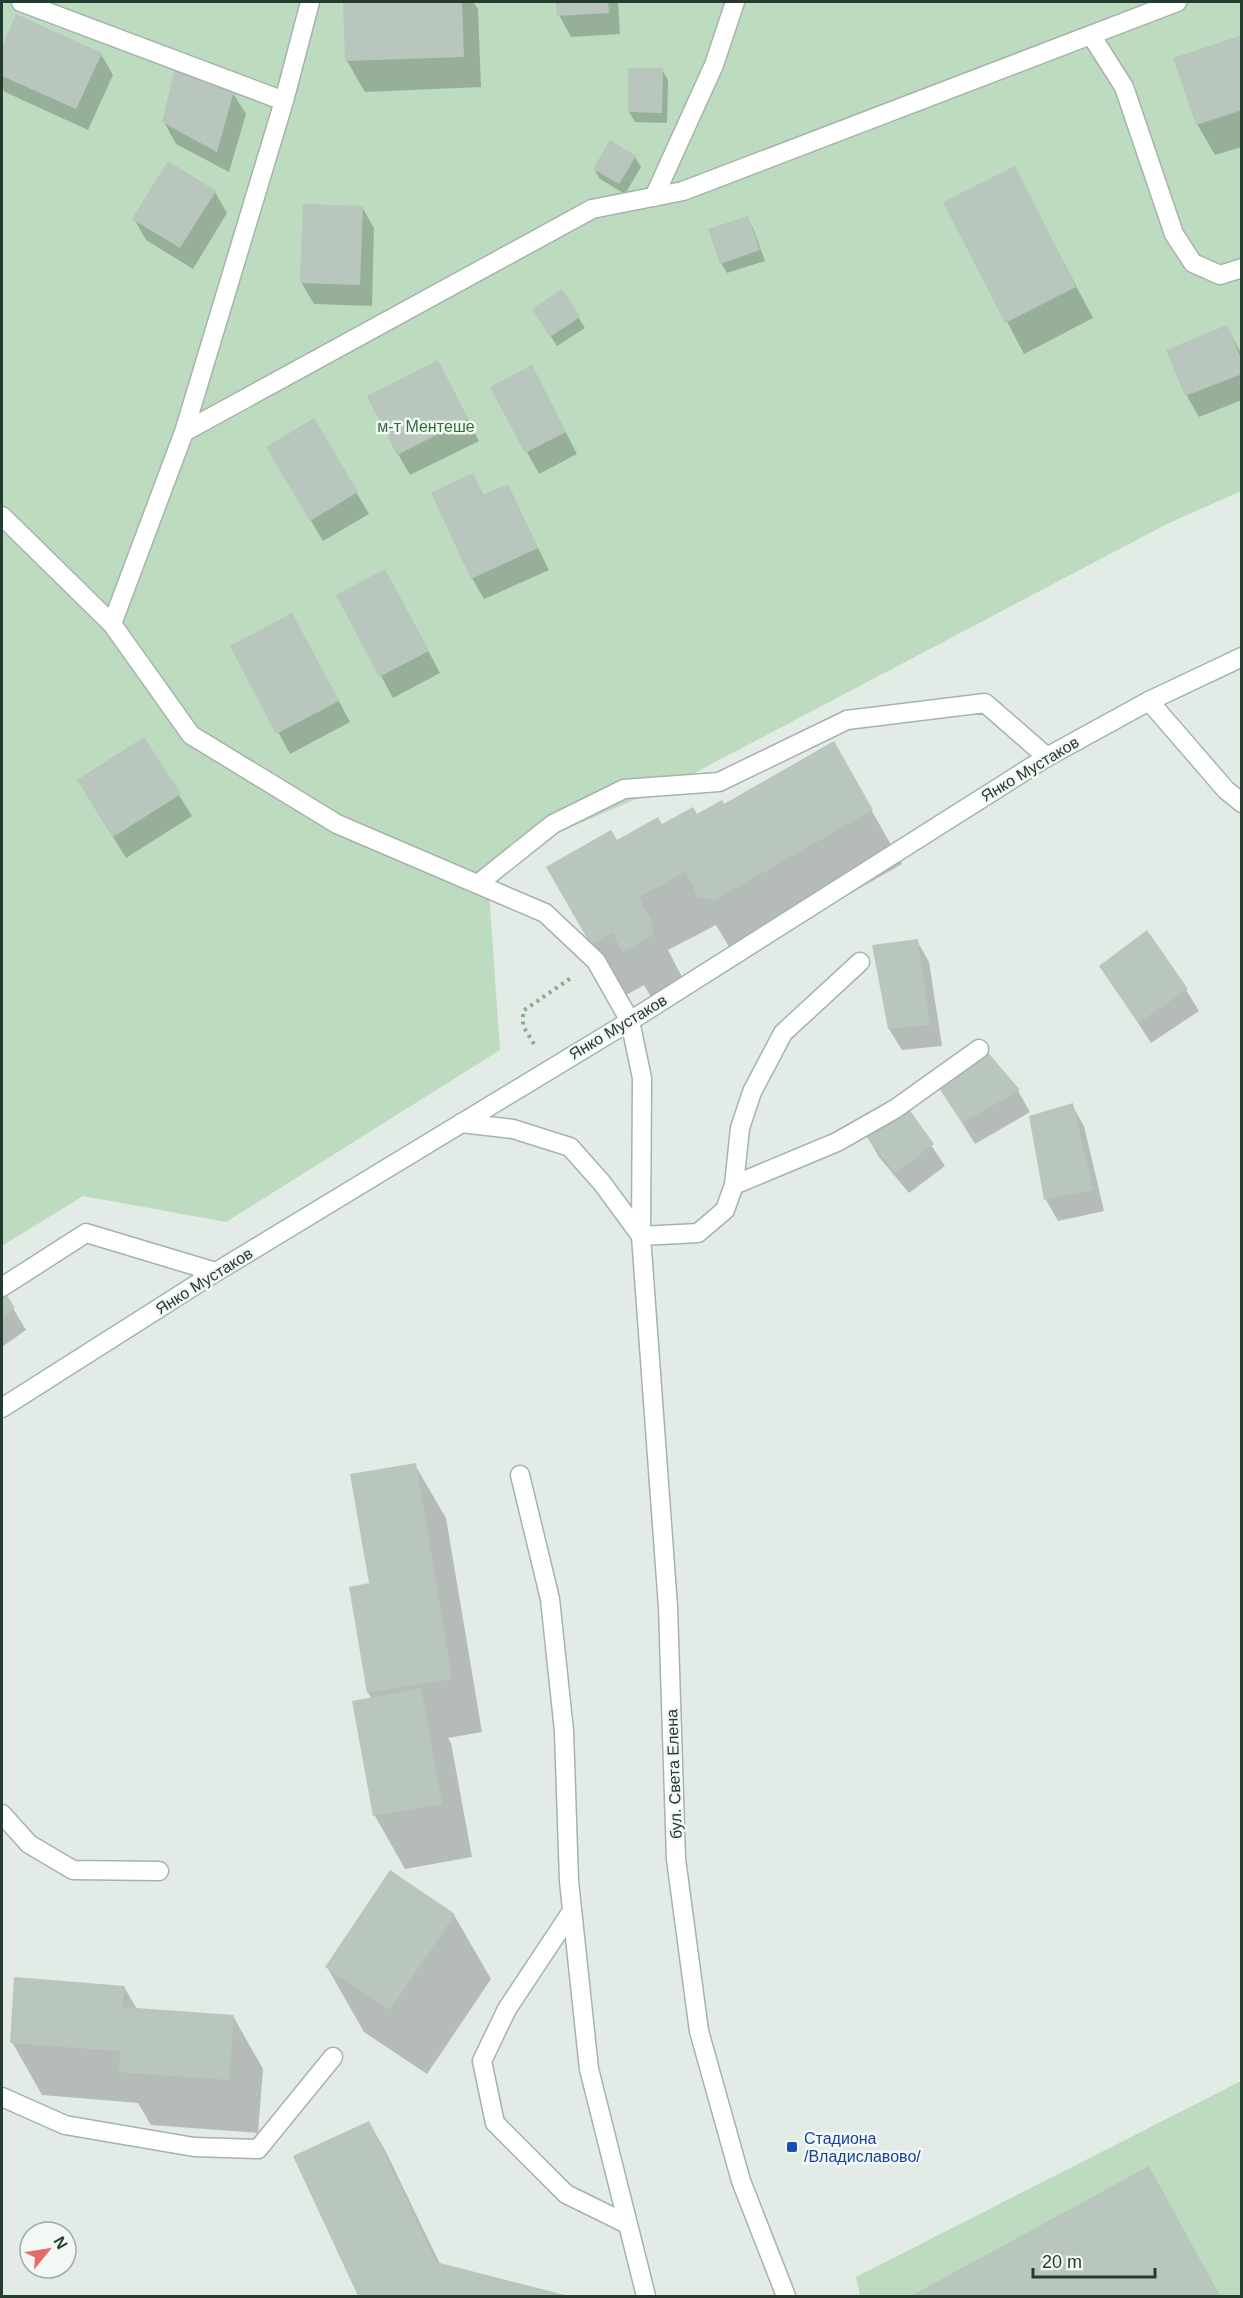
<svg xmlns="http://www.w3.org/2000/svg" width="1243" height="2298" font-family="Arial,sans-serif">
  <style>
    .green { fill: #bddbbf }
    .shadow { fill: #0003 }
    .building { fill: #b8c6be }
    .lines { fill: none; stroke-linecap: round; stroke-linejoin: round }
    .lane-casing { stroke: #a6b3ac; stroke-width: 21 }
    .street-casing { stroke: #a6b3ac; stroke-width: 21 }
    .secondary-casing { stroke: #a2b6ab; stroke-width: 21 }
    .path { stroke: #86ac98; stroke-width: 4; stroke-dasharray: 3 4.5; stroke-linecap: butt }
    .lane { stroke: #fff; stroke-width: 18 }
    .street { stroke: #fff; stroke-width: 18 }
    .secondary { stroke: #fff; stroke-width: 18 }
    .transit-dot { fill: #1a4fb4; stroke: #f3f8f4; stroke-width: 2 }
    .labels { text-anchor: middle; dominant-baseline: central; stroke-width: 5; stroke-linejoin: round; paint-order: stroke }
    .park-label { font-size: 16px; fill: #326e3d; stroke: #f3f8f4 }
    .street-label { font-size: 16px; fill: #243b30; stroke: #f3f8f4 }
    .transit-label { font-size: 16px; fill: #164399; stroke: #f3f8f4; text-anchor: start }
  </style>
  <rect width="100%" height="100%" fill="#e3ebe6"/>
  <path class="green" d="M2,2H1241V491L1167,524L683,779L487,863L500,1050L226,1222L83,1196L2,1246Z
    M1241,2081V2296H860L856,2277Z"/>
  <path class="shadow" d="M344,2H473L478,9L481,87L365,92L347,61Z
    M558,2H618L620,34L571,37L559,15Z
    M16,16L101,54L113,75L88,130L5,92L2,86V51Z
    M1242,37V147L1215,155L1197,124Z
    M662,70L668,80L667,123L635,122L629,112Z
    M233,93L246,114L229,172L176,144L164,122Z
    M635,157L641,167L625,194L600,179L594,169Z
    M1014,168L1093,318L1024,354L945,203Z
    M215,192L227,213L193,269L146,240L134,219Z
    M362,207L374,228L372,306L314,304L301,282Z
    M747,217L753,228L765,261L727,273L721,263Z
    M561,291L585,328L557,346L540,320Z
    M1227,327L1242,355V400L1199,417L1187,396L1168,351Z
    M450,384L479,441L410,475L398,454Z
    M492,388H543L577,454L539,474Z
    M314,420L369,514L323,541L268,448Z
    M472,475L484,496L507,486L549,570L484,599L472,578Z
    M397,592L440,673L393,698L338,596Z
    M304,636L350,722L290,754L232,647Z
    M144,739L192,816L126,858L91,802Z
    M833,743L902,864L746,953L731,950L716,925L668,950L682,977L683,988L655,1004L644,985L623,997L548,868L724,806Z
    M917,941L929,962L942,1046L902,1050L889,1029Z
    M1101,966L1186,990L1199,1011L1151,1043Z
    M985,1051L1018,1091L1030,1112L975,1144L950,1103Z
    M1072,1105L1084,1126L1104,1211L1058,1221L1046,1200L1031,1117Z
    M906,1107L945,1166L909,1193L879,1157L867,1136Z
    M2,1290L26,1330L2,1347Z
    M415,1465L446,1518L482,1732L448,1738L451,1743L472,1857L405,1869L375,1816L354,1702L372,1699L368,1693L370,1585Z
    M454,1915L491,1979L427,2074L364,2032L327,1967Z
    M124,1987L137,2009L233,2016L263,2069L258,2133L151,2125L138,2103L42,2095L12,2042Z
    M369,2122L387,2154L440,2264L566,2296H360L342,2258Z
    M1148,2168L1220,2296H914Z"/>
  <path class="building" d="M343,2H462L464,57L345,61Z
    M556,2H608L609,13L557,16Z
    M16,14L102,53L76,109L2,76V47Z
    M1242,35V110L1196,125L1173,58Z
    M175,67L234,91L217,152L162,122Z
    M628,68H663L662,113L628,112Z
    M610,140L636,156L619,184L593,169Z
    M168,161L216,191L180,248L132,219Z
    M1015,166L1076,287L1005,323L943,202Z
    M303,204L363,206L360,285L300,283Z
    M748,216L760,250L720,264L708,229Z
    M562,289L580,317L550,337L532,309Z
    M1227,325L1242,360V374L1185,396L1166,350Z
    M438,360L468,419L397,455L367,396Z
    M532,365L566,432L525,453L490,387Z
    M314,418L358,492L310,521L266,447Z
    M473,473L483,495L508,484L538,548L471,579L431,493Z
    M385,569L429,651L379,677L336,595Z
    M292,613L339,701L276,734L230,646Z
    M144,737L181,794L113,837L77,780Z
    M834,741L873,810L715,900L698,897L685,872L639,897L652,922L653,935L623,952L612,933L591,945L546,867L611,830L617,840L658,817L662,824L693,807L697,814L722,800L724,804Z
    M1147,930L1188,989L1138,1023L1099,966Z
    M918,939L930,1025L888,1029L872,945Z
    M985,1049L1020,1090L962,1123L935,1082Z
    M1073,1103L1093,1190L1044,1200L1029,1116Z
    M906,1105L934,1144L895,1173L865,1135Z
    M2,1288L15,1308L2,1318Z
    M416,1463L452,1679L367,1693L349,1587L369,1583L350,1474Z
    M421,1688L442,1804L373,1816L352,1701Z
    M390,1870L455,1914L390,2010L325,1967Z
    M14,1977L125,1986L123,2007L234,2015L229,2080L119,2072L120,2051L10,2043Z
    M369,2121L436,2262L569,2296H358L293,2156Z
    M1149,2166L1220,2296H911Z"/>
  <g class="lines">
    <defs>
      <path id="lane" d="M1149,701L1226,790L1242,803
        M479,883L553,824L624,789L719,782L847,720L985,703L1047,757
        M734,1185L740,1128L752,1092L783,1033L860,962
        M2,1287L86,1233L216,1272
        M520,1475L550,1599L564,1731L569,1881L589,2069L646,2296
        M2,1814L29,1844L73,1870L159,1871
        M572,1911L507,2009L482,2061L495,2123L566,2194L627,2224
        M2,2097L65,2125L194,2147L258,2149L333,2057"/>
      <path id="street" d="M21,2L284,101
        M1091,35L1124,87L1174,234L1193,263L1220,275L1242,268
        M654,197L714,65L735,2
        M184,432L592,209L683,191L1177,2
        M2,516L112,624L191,735L337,824L545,913L596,961L630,1021
        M112,624L184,432L284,101L310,2
        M786,2296L741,2181L699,2031L676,1859L668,1607L641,1236L698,1233L725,1210L734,1185L837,1142L895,1109L979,1049"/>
      <path id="secondary" d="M630,1021L642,1078L641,1236
        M461,1123L513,1129L570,1147L602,1183L641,1236
        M2,1408L216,1272L630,1021L1047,757L1149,701L1242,657"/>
    </defs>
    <use href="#lane" class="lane-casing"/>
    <use href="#street" class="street-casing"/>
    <use href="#secondary" class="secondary-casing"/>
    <path class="path" d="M534,1044L523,1026V1011L571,978"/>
    <use href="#lane" class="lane"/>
    <use href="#street" class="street"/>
    <use href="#secondary" class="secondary"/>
  </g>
  <rect class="transit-dot" x="786" y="2141" width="12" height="12" rx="3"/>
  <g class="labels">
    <g class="park-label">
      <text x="426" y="426">м-т Ментeше</text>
    </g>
    <g class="street-label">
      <text transform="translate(1030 769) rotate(-31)">Янко Мустаков</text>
      <text transform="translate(618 1027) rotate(-31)">Янко Мустаков</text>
      <text transform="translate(204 1281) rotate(-32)">Янко Мустаков</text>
      <text transform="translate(674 1774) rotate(-92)">бул. Света Елена</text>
    </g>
    <g class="transit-label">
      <text x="804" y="2138">Стадиона<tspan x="804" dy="18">/Владиславово/</tspan></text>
    </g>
  </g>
  <rect width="1243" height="2298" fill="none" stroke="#243b30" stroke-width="6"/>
  <g transform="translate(48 2250) rotate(60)"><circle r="28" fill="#f3f8f4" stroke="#a0aca6" stroke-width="1.5"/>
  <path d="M0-4.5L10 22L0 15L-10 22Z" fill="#e66b66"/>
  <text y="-9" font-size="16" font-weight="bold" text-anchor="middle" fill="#243b30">N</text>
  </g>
  <path d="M1033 2268v9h122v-9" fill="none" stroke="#243b30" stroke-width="3"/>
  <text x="1042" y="2268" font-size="18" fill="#243b30" stroke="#f3f8f4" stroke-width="4.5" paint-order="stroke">20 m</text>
</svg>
